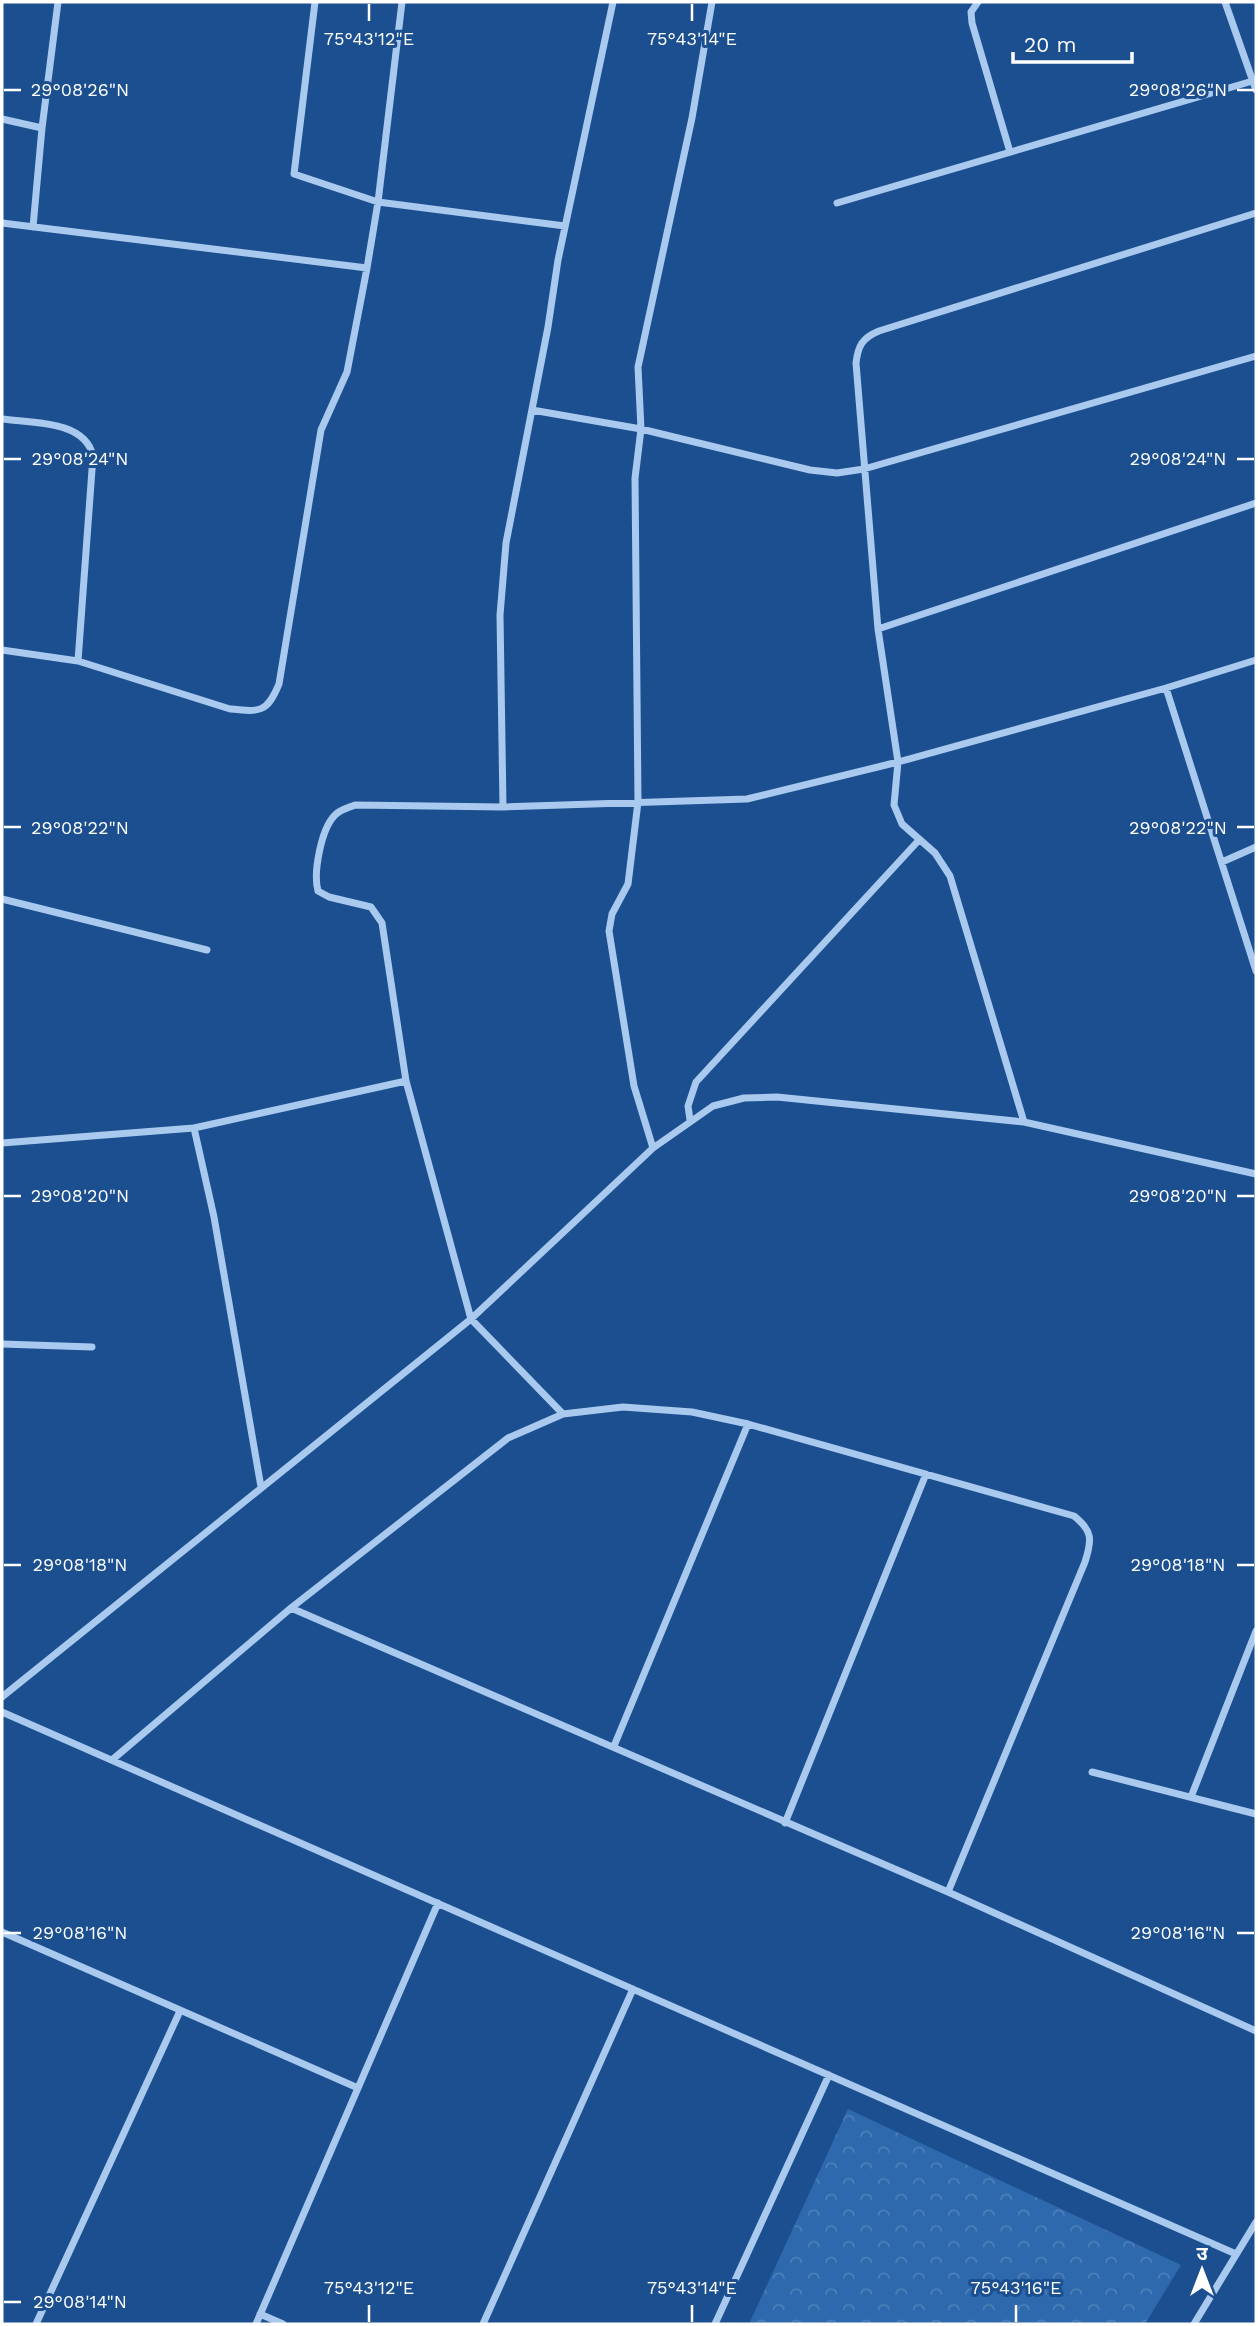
<svg xmlns="http://www.w3.org/2000/svg" width="1258" height="2326" font-family="'Work Sans','Noto Sans Devanagari',sans-serif">
  <style>
    .forest { fill: url(#forest-crowns) }
    .lines { fill: none; stroke-linecap: round; stroke-linejoin: round }
    .street { stroke: #a9c9ee; stroke-width: 7 }
    .ticks { fill: none; stroke: #fff; stroke-width: 2.5 }
    .ticks-label { font-size: 18px; text-anchor: middle; fill: #fff; stroke: #1b4f8f; stroke-width: 6; stroke-linejoin: round; paint-order: stroke }
  </style>
  <defs>
    <pattern id="forest-crowns" width="20" height="18" patternUnits="userSpaceOnUse" patternTransform="scale(1.75)"><rect width="20" height="18" fill="#2e69ad"/><path d="M2 6a3 3 0 1 1 6 0M12 15a3 3 0 1 1 6 0" fill="none" stroke="#4d80b9"/></pattern>
  </defs>
  <rect width="100%" height="100%" fill="#1b4f8f"/>
  <path class="forest" d="M848,2109L1181,2265L1145,2324H749Z"/>
  <g class="lines">
    <path class="street" d="M315,2L294,174L378,202L565,226
      M978,2L971,12L972,23L1010,152
      M1225,2L1256,90
      M2,119L42,128
      M837,203L1256,80
      M2,223L367,268
      M33,227L42,128L58,2
      M532,410L641,429L810,470L837,473L864,469L1256,356
      M2,419C32,423 85,420 93,456L78,661
      M878,629L1256,503
      M2,650L78,661L230,709C260,712 267,713 279,684L321,430L347,372L367,268L378,202L402,2
      M1166,688L1256,971
      M503,807L500,615L506,543L548,327L558,260L613,2
      M1222,862L1256,847
      M2,899L207,950
      M690,1120L688,1106L696,1082L919,840
      M1024,1122L950,876L935,853L902,824L894,805L898,762L878,629L856,363C858,346 862,338 879,331L1256,213
      M194,1128L214,1217L261,1487
      M2,1143L194,1128L406,1081
      M653,1148L634,1086L609,931L612,914L628,884L638,802L635,478L641,429L638,367L692,118L712,2
      M2,1344L92,1347
      M563,1414L471,1319L406,1081L382,923L371,907L329,897L318,891C313,873 321,829 335,815C341,809 348,808 355,805L503,807L747,799L898,762L1166,688L1256,660
      M291,1608L948,1892L1256,2031
      M2,1697L471,1319L653,1148L713,1106L744,1098L777,1097L1024,1122L1256,1174
      M2,1712L1236,2254
      M614,1746L748,1424
      M112,1760L291,1608L508,1438L563,1414L623,1407L692,1412L748,1424L1074,1516C1093,1531 1092,1540 1085,1562L948,1892
      M1092,1772L1256,1814
      M1191,1797L1256,1631
      M785,1823L926,1474
      M2,1932L358,2088
      M260,2314L283,2324
      M36,2324L180,2011
      M256,2324L438,1903
      M483,2324L633,1989
      M715,2324L829,2075
      M1194,2324L1256,2222"/>
  </g>
  <path class="ticks" d="M369,4V21M692,4V21M4,90H21M1237,90H1254M4,459H21M1237,459H1254M4,827H21M1237,827H1254M4,1196H21M1237,1196H1254M4,1565H21M1237,1565H1254M4,1933H21M1237,1933H1254M4,2302H21M369,2305V2322M692,2305V2322M1016,2305V2322"/>
  <g class="ticks-label">
    <text x="369" y="45">75°43'12"E</text>
    <text x="692" y="45">75°43'14"E</text>
    <text x="80" y="96">29°08'26"N</text>
    <text x="1178" y="96">29°08'26"N</text>
    <text x="80" y="465">29°08'24"N</text>
    <text x="1178" y="465">29°08'24"N</text>
    <text x="80" y="834">29°08'22"N</text>
    <text x="1178" y="834">29°08'22"N</text>
    <text x="80" y="1202">29°08'20"N</text>
    <text x="1178" y="1202">29°08'20"N</text>
    <text x="80" y="1571">29°08'18"N</text>
    <text x="1178" y="1571">29°08'18"N</text>
    <text x="80" y="1939">29°08'16"N</text>
    <text x="1178" y="1939">29°08'16"N</text>
    <text x="369" y="2294">75°43'12"E</text>
    <text x="692" y="2294">75°43'14"E</text>
    <text x="1016" y="2294">75°43'16"E</text>
    <text x="80" y="2308">29°08'14"N</text>
  </g>
  <rect width="1258" height="2326" fill="none" stroke="#ffffff" stroke-width="7"/>
  <g transform="translate(1202 2270)" stroke="#1b4f8f" stroke-width="5" paint-order="stroke">
  <path d="M0-5L12 26L0 18L-12 26Z" fill="#ffffff"/>
  <text y="-10" font-size="19" font-weight="bold" text-anchor="middle" fill="#ffffff">उ</text>
  </g>
  <path d="M1013 52v10h119v-10" fill="none" stroke="#ffffff" stroke-width="3.5"/>
  <text x="1024" y="52" font-size="21" fill="#ffffff" stroke="#1b4f8f" stroke-width="5" paint-order="stroke">20 m</text>
</svg>
